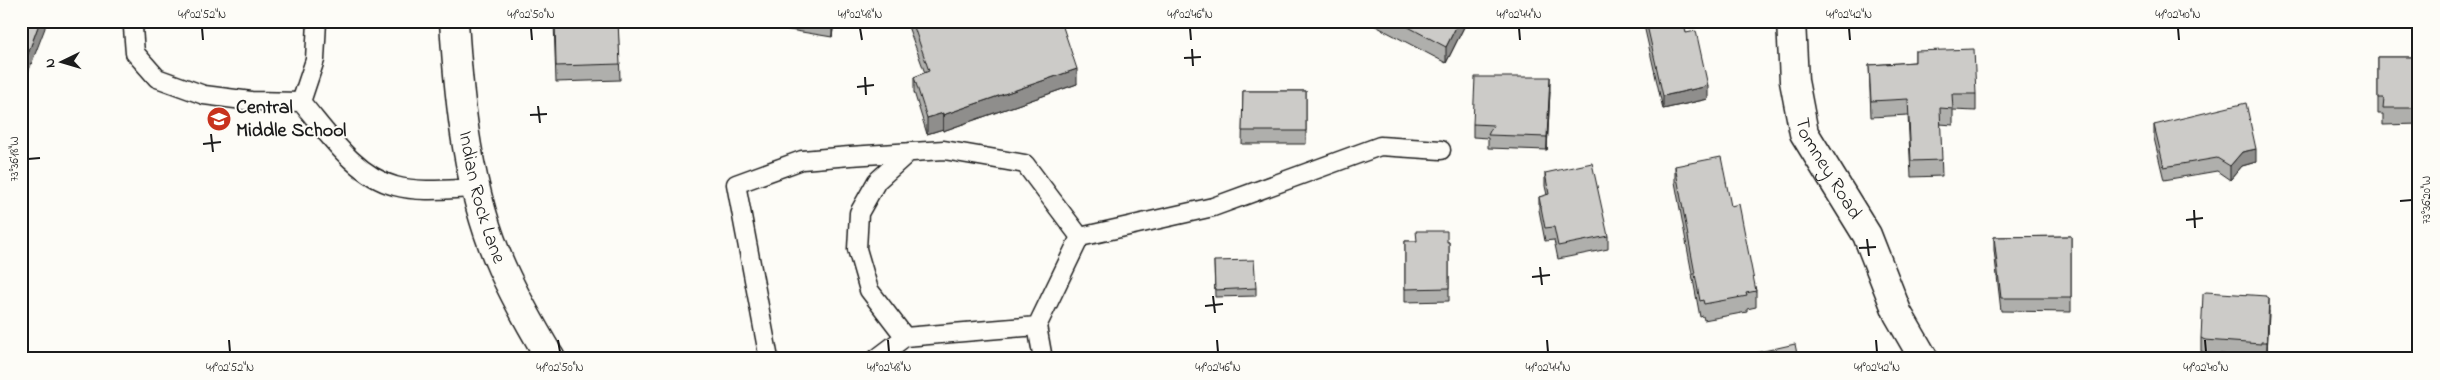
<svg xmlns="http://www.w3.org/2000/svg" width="2440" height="380" font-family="'Indie Flower',sans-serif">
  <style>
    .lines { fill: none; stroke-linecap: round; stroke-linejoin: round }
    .lane-casing { stroke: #1c1c1c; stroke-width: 21 }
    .street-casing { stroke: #1c1c1c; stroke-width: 31 }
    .secondary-casing { stroke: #1c1c1c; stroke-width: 31 }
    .lane { stroke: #fdfcf7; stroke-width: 18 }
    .street { stroke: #fdfcf7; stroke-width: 28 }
    .secondary { stroke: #fdfcf7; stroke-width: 28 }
    .wall { fill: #afafac; stroke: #1c1c1c }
    .shaded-wall { fill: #8f8e8c; stroke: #1c1c1c }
    .building { fill: #cccbc8; stroke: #1c1c1c }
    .ticks { fill: none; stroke: #1c1c1c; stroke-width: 2 }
    .labels { text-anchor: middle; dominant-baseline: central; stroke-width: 4; stroke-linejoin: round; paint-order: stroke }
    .poi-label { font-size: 20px; font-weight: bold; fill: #1c1c1c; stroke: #fdfcf7; text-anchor: start }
    .street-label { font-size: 20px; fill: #1c1c1c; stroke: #fdfcf7 }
    .neatline { fill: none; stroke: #1c1c1c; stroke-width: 2 }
    .ticks-label { font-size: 12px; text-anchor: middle; fill: #1c1c1c }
  </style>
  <rect width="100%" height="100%" fill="#fdfcf7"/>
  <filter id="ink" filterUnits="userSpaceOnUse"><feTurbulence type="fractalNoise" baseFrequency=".02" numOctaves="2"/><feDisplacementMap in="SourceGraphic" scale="10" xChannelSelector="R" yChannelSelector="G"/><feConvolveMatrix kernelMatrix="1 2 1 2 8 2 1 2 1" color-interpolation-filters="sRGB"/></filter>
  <g filter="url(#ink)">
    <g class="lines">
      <defs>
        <path id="lane" d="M137,21L133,28L135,53L157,78L204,95L251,101L301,102C326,131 355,176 395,186C420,193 450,189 476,188
          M301,102L315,60L317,21
          M1037,326L1043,359
          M905,337L869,290L857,249L859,213L877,181L909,152
          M769,359L736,184L802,160L850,156L944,150L1025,164L1080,237
          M876,359L905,337L1037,326L1080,237L1213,207L1380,146L1441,150"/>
        <g id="street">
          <path id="s1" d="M1791,21L1794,81L1804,133L1867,235L1898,314L1924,359"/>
        </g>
        <g id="secondary">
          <path id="s2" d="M454,21C459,104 468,192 502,268C516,299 533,329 551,359"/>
        </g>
      </defs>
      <use href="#lane" class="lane-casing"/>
      <use href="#street" class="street-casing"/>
      <use href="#secondary" class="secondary-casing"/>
      <use href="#lane" class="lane"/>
      <use href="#street" class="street"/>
      <use href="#secondary" class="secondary"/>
    </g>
    <path class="wall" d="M554,21H618L620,80L556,82Z
      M735,21H834L832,37Z
      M906,21H1061L1077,84L943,131V129L927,134L914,92V77L925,73Z
      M1366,21H1467L1446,63Z
      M1643,21H1683L1686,33L1708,99L1663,109Z
      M1915,51L1976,94V111L1953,110V125L1940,124L1942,176L1911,177L1908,115L1871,117L1869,65L1915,62Z
      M2419,53V124L2383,125V114H2378V57H2414Z
      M1243,91H1306V144H1242Z
      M1550,91L1547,150L1488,148V138L1473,137V124Z
      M2154,125L2256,162L2242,166L2230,180L2217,171L2164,180L2154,138Z
      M1675,166L1731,206L1756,291V307L1747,309V312L1704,320L1703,316L1700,317L1675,182Z
      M1545,173L1608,236V249L1558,259L1554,240L1545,241L1539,210V197L1547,195L1545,186Z
      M2071,236V312L2001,311L1994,250V237Z
      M1405,241L1449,242V301L1405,302Z
      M1214,261L1256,288V296L1215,297Z
      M2269,311L2267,355H2261V357L2205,353L2201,351V338Z"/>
    <path class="shaded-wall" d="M40,21H45V28L21,91V73Z
      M832,21H834L832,37Z
      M1459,21H1467L1446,63V47Z
      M1077,69V84L943,131V115Z
      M1550,77V91L1547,150V137Z
      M1708,86V99L1663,109V96Z
      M943,113V129L927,134V118Z
      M2256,149V162L2242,166L2230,180V166L2242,152Z
      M2269,298V311L2267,355V342Z"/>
    <path class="building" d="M21,21H40L21,73Z
      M555,21H618L620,64L556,66Z
      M912,21H1061L1077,69L943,115V113L927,118L914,77L929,71Z
      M1397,21H1459L1446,47Z
      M1646,21H1683L1686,33L1696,31L1708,86L1663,96Z
      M1974,49L1976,94H1952L1953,109L1940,108L1942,160L1911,161L1908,99L1871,101L1869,65L1915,62V51Z
      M2414,53H2419V108H2383L2384,98H2378V57H2414Z
      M1475,77H1550L1547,137L1488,135L1493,125L1473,124Z
      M1243,91H1306V131H1242Z
      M2246,103L2256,149L2242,152L2230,166L2217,158L2164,167L2154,125Z
      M1721,157L1731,206L1739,204L1756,291L1746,293L1747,296L1704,304L1703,300L1700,301L1675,166Z
      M1592,163L1608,236L1558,246L1554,227L1545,228L1539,197L1549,194L1545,173Z
      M1416,231H1447V242H1449V288L1405,289V241H1417Z
      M2071,236V298H2001L1994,237Z
      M1254,260L1256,288L1215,290L1214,261Z
      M2206,292L2266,296L2269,298L2267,342H2261V344L2205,340L2201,338L2203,294Z
      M1795,344L1798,359H1757L1755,353Z"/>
  </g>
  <path class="ticks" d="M202,28L203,40M531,28L532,40M860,28L862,40M1190,28L1191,40M1519,28L1520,40M1849,28L1850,40M2178,28L2179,40M1192,49L1193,66M1184,58L1201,57M865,77L866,95M857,87L874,85M538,106L540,123M530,115L547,114M211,134L213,152M203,144L221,142M28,159L40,158M2400,201L2412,200M2194,210L2195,228M2186,220L2203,218M1867,239L1869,256M1859,248L1876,247M1540,267L1542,285M1532,277L1550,275M1213,296L1215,313M1205,306L1223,304M229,340L230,352M558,340L560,352M888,340L889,352M1217,340L1218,352M1547,340L1548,352M1876,340L1877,352M2205,340L2206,352"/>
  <defs>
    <symbol id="school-disc" viewBox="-11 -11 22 22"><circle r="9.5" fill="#c8321e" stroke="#fdfcf7"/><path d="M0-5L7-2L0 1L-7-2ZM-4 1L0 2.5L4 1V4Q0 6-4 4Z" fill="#fff"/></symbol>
  </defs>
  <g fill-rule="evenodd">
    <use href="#school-disc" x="205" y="105" width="28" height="28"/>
  </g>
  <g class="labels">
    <g class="poi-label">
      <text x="236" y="108">Central<tspan x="236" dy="23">Middle School</tspan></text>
    </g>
    <g class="street-label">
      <text stroke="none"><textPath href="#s1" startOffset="155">Tomney Road</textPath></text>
      <text stroke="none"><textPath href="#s2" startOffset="179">Indian Rock Lane</textPath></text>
    </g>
  </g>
  <rect width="2440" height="380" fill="none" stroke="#fdfcf7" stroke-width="55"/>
  <g transform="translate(62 62) rotate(265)" stroke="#fdfcf7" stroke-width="4" paint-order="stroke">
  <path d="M0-4L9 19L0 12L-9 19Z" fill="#1c1c1c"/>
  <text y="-8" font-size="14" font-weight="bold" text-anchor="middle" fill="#1c1c1c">N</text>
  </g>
  <rect x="28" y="28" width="2384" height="324" class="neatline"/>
  <g class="ticks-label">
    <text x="202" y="18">41°02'52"N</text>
    <text x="531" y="18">41°02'50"N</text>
    <text x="860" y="18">41°02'48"N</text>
    <text x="1190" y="18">41°02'46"N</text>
    <text x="1519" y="18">41°02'44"N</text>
    <text x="1849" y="18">41°02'42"N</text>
    <text x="2178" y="18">41°02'40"N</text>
    <text transform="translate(14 159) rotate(-90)" y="4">73°36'18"W</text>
    <text transform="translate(2426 200) rotate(-90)" y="4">73°36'20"W</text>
    <text x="230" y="371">41°02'52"N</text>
    <text x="560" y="371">41°02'50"N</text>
    <text x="889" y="371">41°02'48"N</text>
    <text x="1218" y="371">41°02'46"N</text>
    <text x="1548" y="371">41°02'44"N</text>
    <text x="1877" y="371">41°02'42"N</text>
    <text x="2206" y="371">41°02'40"N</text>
  </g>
</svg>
